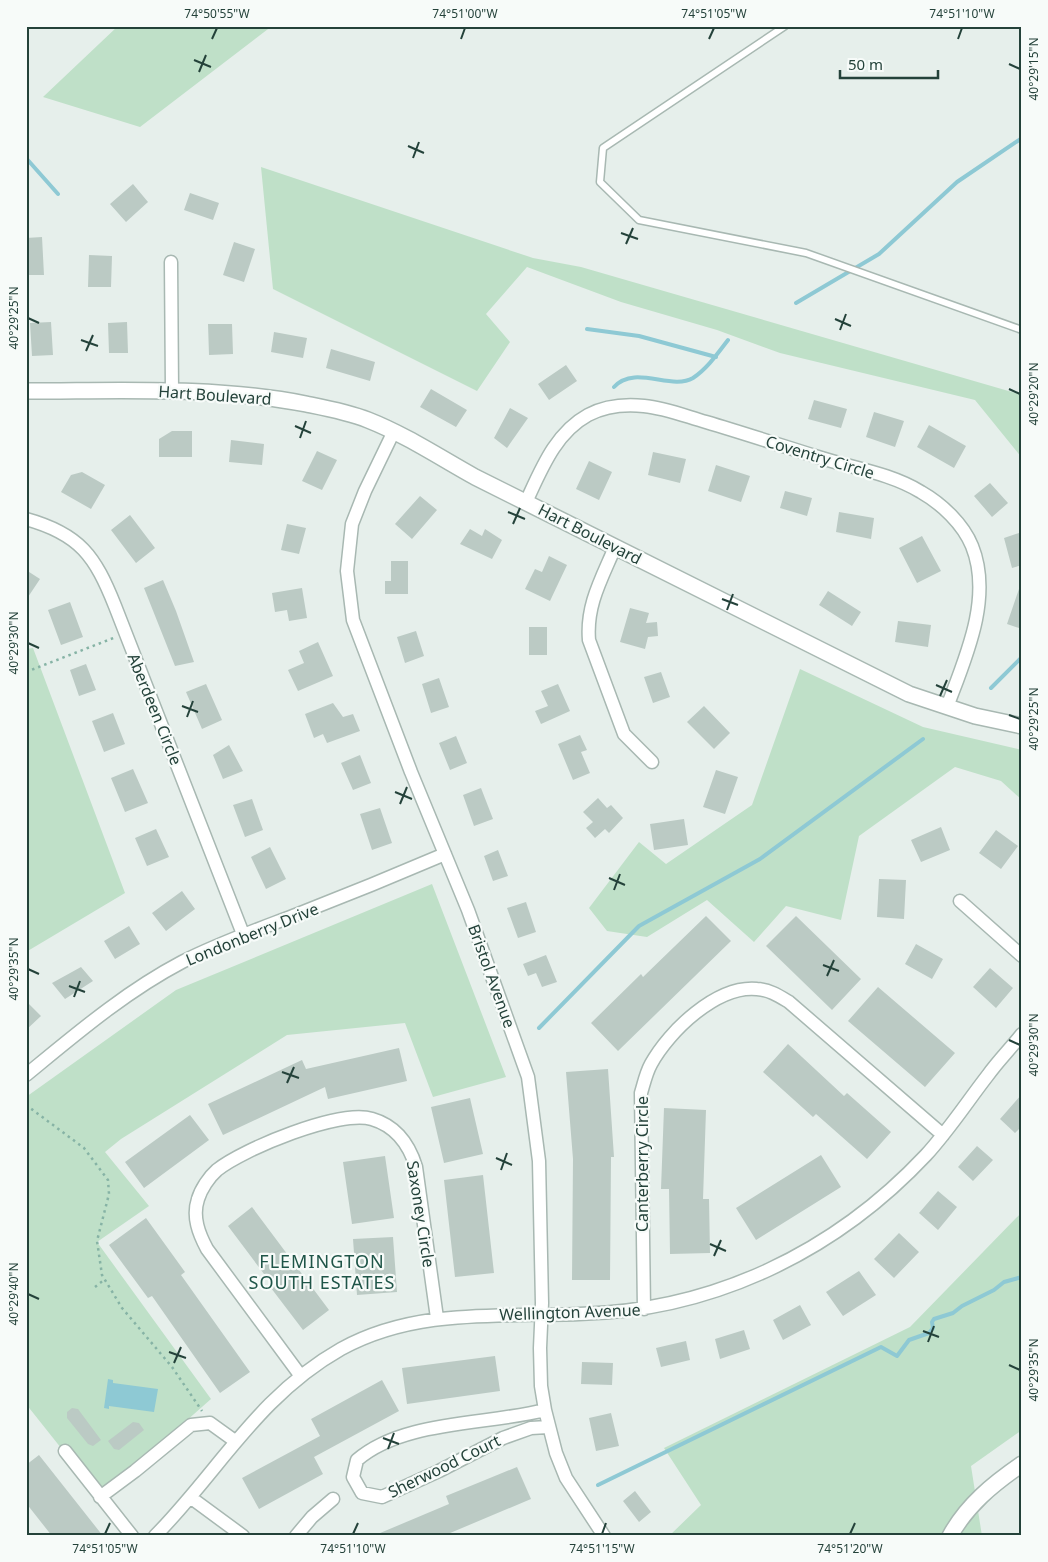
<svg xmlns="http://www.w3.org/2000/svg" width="1048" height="1562" font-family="'Noto Sans',sans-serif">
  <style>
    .green { fill: #bfe0c8 }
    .water { fill: #8ec9d4 }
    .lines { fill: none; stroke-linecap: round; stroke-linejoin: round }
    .stream { stroke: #8ec9d4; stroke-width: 4 }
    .building { fill: #bbcac4 }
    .service-casing { stroke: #a8b8b2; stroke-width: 9 }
    .minor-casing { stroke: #a8b8b2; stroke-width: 15 }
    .tertiary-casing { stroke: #a8b8b2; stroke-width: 18 }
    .path { stroke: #86b3a5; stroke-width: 2.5; stroke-dasharray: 2.5 4; stroke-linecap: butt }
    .service { stroke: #fff; stroke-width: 6 }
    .minor { stroke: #fff; stroke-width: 12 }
    .tertiary { stroke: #fff; stroke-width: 15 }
    .ticks { fill: none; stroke: #24423a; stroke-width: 2 }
    .labels { text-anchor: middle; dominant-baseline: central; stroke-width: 4.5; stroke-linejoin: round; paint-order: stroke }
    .street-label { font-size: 16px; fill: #24423a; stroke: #f7fbf9 }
    .neighbourhood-label { font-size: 18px; letter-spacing: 1px; fill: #1f5548; stroke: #f7fbf9 }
    .neatline { fill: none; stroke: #24423a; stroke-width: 2 }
    .ticks-label { font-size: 12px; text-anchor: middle; fill: #24423a }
  </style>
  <rect width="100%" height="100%" fill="#e6efeb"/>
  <path class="green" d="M118,26H272L140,127L43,97Z
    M261,167L533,258L581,267L1022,395V458L975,400L780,353L717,330L621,302L527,267L486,314L510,342L477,391L273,289Z
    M33,648L125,893L26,952V649Z
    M800,669L923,727L1022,750V800L1001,781L955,767L859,836L841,920L786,906L754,942L707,900L647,937L607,931L589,908L639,842L666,864L752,805Z
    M432,884L506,1077L433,1097L405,1023L287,1035L121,1139L105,1152L149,1206L97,1242L211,1399L100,1497L26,1404V1097L176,990Z
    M1022,1212V1430L971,1466L982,1536H669L701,1505L664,1448L910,1327Z"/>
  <path class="water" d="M108,1379L113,1380V1383L158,1389L154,1412L109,1406V1409L104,1408Z"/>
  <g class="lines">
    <path class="stream" d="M26,158L58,194
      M796,303L879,254L957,182L1022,138
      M587,329L639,336L716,357
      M614,387C635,364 671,391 693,378C707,369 718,353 728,340
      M991,688L1022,657
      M539,1028L639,926L760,859L923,739
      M598,1485L881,1347L897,1356L909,1340L929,1333L933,1328L932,1322L934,1319L953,1313L962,1306L994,1290L1004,1282L1022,1277"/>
  </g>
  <path class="building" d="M133,184L148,202L126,222L110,204Z
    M190,193L219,203L213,220L184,210Z
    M42,237L44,275H26V238Z
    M234,242L255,249L244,282L223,275Z
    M89,255L112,256L111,287H88Z
    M51,322L53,355L32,356L30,323Z
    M127,322L128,353H109L108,323Z
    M208,324H232L233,354L209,355Z
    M274,332L307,338L303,358L271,352Z
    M331,349L375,362L370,381L326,368Z
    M566,365L577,381L549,400L538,384Z
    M431,389L467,410L456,427L420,407Z
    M814,400L847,409L841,428L808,419Z
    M510,408L528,418L507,448L494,438Z
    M874,412L904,421L895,447L866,437Z
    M929,425L966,446L954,468L917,447Z
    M172,431H192V457H159V439Z
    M231,440L264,444L262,465L229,462Z
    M317,451L337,460L322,490L302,481Z
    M653,452L686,459L680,483L648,475Z
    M589,461L612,472L599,500L576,489Z
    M716,465L750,476L741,502L708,491Z
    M82,472L105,485L91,509L61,492L71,475Z
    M990,483L1008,503L992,517L974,496Z
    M785,491L812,498L807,516L780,508Z
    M420,496L437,510L412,539L395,524Z
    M839,512L874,518L871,539L836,532Z
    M130,515L155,548L136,563L111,530Z
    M287,524L306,528L299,554L281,550Z
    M470,529L482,536L485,529L502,540L492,559L460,544Z
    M1022,532V565L1012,568L1004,538Z
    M922,536L941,571L917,583L899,548Z
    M549,556L567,565L550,601L525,589L535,569L542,572Z
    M391,561H408V594H385V581H391Z
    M26,570L40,579L26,600Z
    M163,580L176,611L194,662L175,666L144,588Z
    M1020,586L1022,587V629L1007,624Z
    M302,588L307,618L289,621L287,610L275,612L272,593Z
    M828,591L861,612L852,626L819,605Z
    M70,602L83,637L61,645L48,610Z
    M630,608L649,613L646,623L657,622L658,636L648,637L645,649L620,642Z
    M898,621L931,625L928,647L895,642Z
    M529,627H547V655H529Z
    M416,631L424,656L405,663L397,637Z
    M318,642L333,676L298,691L288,670L304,663L299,651Z
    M86,664L96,690L79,696L70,670Z
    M661,672L670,697L653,703L644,677Z
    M439,678L449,707L431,713L422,684Z
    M206,684L222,720L202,729L186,692Z
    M558,684L570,711L541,724L535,711L548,706L541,691Z
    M333,703L343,717L353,714L360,731L327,743L323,734L314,738L305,714Z
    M704,706L730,733L714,749L687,722Z
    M113,713L125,744L104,752L92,721Z
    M580,735L587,750L581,752L590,773L573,780L558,744Z
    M456,736L467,763L450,770L439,743Z
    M229,745L243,771L223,779L213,755Z
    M360,755L371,783L353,790L341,763Z
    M133,769L148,803L125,812L111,778Z
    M716,770L738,777L725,814L703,807Z
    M481,788L493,819L474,826L463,795Z
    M598,798L607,808L611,805L623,818L609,833L605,829L595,838L586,828L593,822L583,812Z
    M252,799L263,830L245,837L233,805Z
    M380,808L392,843L372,850L360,814Z
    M684,819L688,845L654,850L650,824Z
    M941,827L950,850L921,862L911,840Z
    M156,829L169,857L147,866L135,838Z
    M996,830L1018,846L1001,869L979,853Z
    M270,847L286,879L266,889L251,857Z
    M498,850L508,876L493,881L484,856Z
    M879,879L906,880L904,919L877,917Z
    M182,891L195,909L166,931L152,913Z
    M526,902L536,932L518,938L507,908Z
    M706,916L731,941L618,1051L591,1023L641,974L643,977Z
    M796,916L861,979L832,1010L766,946Z
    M129,926L140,944L115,959L104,941Z
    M916,944L943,959L932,979L905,964Z
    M546,955L557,982L542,987L536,973L528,976L523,964Z
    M81,967L93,981L65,999L52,983Z
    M990,968L1013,988L996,1008L973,987Z
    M878,987L955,1053L925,1087L848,1021Z
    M26,1001L41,1016L26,1030Z
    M788,1044L844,1096L847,1093L891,1132L867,1159L816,1114L813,1117L763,1072Z
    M399,1048L407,1081L328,1099L325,1087L223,1135L208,1104L302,1060L306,1069Z
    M608,1069L614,1157H611L610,1280H572L573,1159L566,1072Z
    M1022,1094V1126L1015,1133L1000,1119Z
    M470,1098L483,1154L444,1163L431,1107Z
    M664,1108L706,1110L703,1199H709L710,1253L670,1254L669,1189H661Z
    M190,1115L209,1140L144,1188L125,1162Z
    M977,1146L993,1160L973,1181L958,1167Z
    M821,1155L841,1187L756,1240L736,1208Z
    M385,1156L394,1218L352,1224L343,1162Z
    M483,1175L494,1273L455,1277L444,1180Z
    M938,1191L957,1207L938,1230L919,1213Z
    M252,1207L329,1310L303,1330L271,1288L273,1286L228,1226Z
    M146,1218L185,1272L181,1275L250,1372L220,1393L152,1296L148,1298L109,1245Z
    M899,1233L919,1252L894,1278L874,1259Z
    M393,1237L397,1292L357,1295L353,1239Z
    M859,1271L876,1295L843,1316L826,1292Z
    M800,1305L811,1325L783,1340L773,1320Z
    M744,1330L750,1349L720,1359L715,1339Z
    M686,1341L690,1360L661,1367L656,1348Z
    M495,1356L500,1391L407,1404L402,1368Z
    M582,1362L613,1363L612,1385L581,1384Z
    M382,1380L399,1411L314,1457L323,1474L259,1509L242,1478L320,1436L311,1419Z
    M72,1408L78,1409L101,1440L93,1446L88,1444L67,1418V1412Z
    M611,1413L619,1446L596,1451L589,1418Z
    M133,1422L139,1423L144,1430L119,1450L114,1449L108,1441Z
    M39,1455L103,1536H52L26,1503V1465Z
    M517,1467L531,1499L443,1536H373L449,1504L446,1496Z
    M635,1491L651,1512L639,1522L623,1501Z"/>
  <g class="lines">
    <defs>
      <path id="service" d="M785,26L603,148L600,182L639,220L806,253L1022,330"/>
      <path id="minor" d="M171,262L172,391
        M394,431L365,491L352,524L347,571L353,620L411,772L468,910L528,1077L539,1161L542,1303L540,1348L541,1386L545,1410L556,1453L566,1478L604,1536
        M526,502C541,470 555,433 588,415C605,406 625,404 644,406C665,408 685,416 706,422C743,433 780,445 818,457C852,468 890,473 921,492C942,504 963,524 972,546C993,598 965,659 947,707
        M26,519C80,534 95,556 115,606L243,934
        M615,547C602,578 586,605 589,640L624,734L652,762
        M960,901L1022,956
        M26,1075C76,1034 125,992 182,962C219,943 259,929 298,914C347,895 396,875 445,854
        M644,1309L641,1093C644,1083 646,1073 651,1064C669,1031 717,985 757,989C770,990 779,996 789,1002L943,1135
        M300,1375L207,1249C199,1234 192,1217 198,1199C201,1189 209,1177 217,1170C243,1149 340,1109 372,1119C396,1126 409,1144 416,1167L437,1318
        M545,1410C487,1425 403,1420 357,1460L353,1477L362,1493L382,1497L439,1471L503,1438L531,1428L548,1427
        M65,1451L132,1536
        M100,1497L135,1471L191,1425L210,1423L235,1441
        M190,1497L243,1536
        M155,1536C219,1471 258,1396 341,1349C415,1308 498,1317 579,1314C713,1311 835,1252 926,1155C949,1130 967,1102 988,1075C998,1061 1011,1048 1022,1034
        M296,1536L312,1517L333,1499"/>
      <path id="tertiary" d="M26,391C120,391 214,386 306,404C326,408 348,412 368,420C406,435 439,457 475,477L909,694L975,716L1022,726
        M950,1536C967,1505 993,1484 1022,1464"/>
    </defs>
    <use href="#service" class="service-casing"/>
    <use href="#minor" class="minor-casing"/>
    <use href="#tertiary" class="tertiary-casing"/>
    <path class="path" d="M26,672L116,637
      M26,1105L84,1148L108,1180L109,1194L97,1241L102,1275L122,1308L172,1367L202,1411
      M95,1287L105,1279"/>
    <use href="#service" class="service"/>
    <use href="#minor" class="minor"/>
    <use href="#tertiary" class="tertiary"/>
  </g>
  <path class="ticks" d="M212,39L217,28M461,39L465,28M709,39L714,28M958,39L962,28M194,60L211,67M1009,64L1020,69M199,72L206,55M408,146L424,153M413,158L419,142M621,233L638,239M626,244L633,228M28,318L39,323M835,319L851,326M840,330L846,314M81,340L98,346M86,351L93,335M1009,389L1020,394M295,426L311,433M300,438L306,421M508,512L525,519M513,524L520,508M722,599L738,605M727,610L733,594M28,643L39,648M936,685L952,692M940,696L947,680M182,706L198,712M1009,715L1020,719M187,717L193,701M395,792L412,799M400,804L407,787M609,878L625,885M614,890L620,874M823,965L839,971M28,969L39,974M827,976L834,960M69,986L85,992M74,997L80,981M1009,1040L1020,1045M282,1072L299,1078M287,1083L294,1067M496,1158L512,1165M501,1170L507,1153M710,1244L726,1251M714,1256L721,1240M28,1294L39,1299M923,1331L939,1337M928,1342L934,1326M169,1352L186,1358M174,1363L181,1347M1009,1365L1020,1370M383,1438L399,1444M388,1449L394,1433M105,1534L110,1523M353,1534L358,1523M602,1534L606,1523M850,1534L855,1523"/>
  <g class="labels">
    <g class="street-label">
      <text transform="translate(215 395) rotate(4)">Hart Boulevard</text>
      <text transform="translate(820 457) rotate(17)">Coventry Circle</text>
      <text transform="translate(590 534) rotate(27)">Hart Boulevard</text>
      <text transform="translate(155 709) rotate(68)">Aberdeen Circle</text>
      <text transform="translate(252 934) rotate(-22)">Londonberry Drive</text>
      <text transform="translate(492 976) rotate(70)">Bristol Avenue</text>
      <text transform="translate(642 1164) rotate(-90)">Canterberry Circle</text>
      <text transform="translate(421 1214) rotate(81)">Saxoney Circle</text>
      <text transform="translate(570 1312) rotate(-2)">Wellington Avenue</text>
      <text transform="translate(444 1466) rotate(-26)">Sherwood Court</text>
    </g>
    <g class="neighbourhood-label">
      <text x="322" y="1261">FLEMINGTON<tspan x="322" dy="21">SOUTH ESTATES</tspan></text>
    </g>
  </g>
  <rect width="1048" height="1562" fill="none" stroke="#f7fbf9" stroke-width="55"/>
  <path d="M840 70v8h98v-8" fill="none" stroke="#24423a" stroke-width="2.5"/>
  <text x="848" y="70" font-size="15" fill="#24423a" stroke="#f7fbf9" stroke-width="4" paint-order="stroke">50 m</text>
  <rect x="28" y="28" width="992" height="1506" class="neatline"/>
  <g class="ticks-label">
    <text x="217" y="18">74°50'55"W</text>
    <text x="465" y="18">74°51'00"W</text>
    <text x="714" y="18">74°51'05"W</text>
    <text x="962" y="18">74°51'10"W</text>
    <text transform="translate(1034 69) rotate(-90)" y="4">40°29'15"N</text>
    <text transform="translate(14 318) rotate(-90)" y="4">40°29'25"N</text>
    <text transform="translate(1034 394) rotate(-90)" y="4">40°29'20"N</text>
    <text transform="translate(14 643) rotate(-90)" y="4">40°29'30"N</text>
    <text transform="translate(1034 719) rotate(-90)" y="4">40°29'25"N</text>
    <text transform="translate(14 969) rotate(-90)" y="4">40°29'35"N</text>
    <text transform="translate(1034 1045) rotate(-90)" y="4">40°29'30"N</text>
    <text transform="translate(14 1294) rotate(-90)" y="4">40°29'40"N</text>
    <text transform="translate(1034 1370) rotate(-90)" y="4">40°29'35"N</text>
    <text x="105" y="1553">74°51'05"W</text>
    <text x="353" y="1553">74°51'10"W</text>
    <text x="602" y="1553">74°51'15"W</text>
    <text x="850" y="1553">74°51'20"W</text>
  </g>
</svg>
